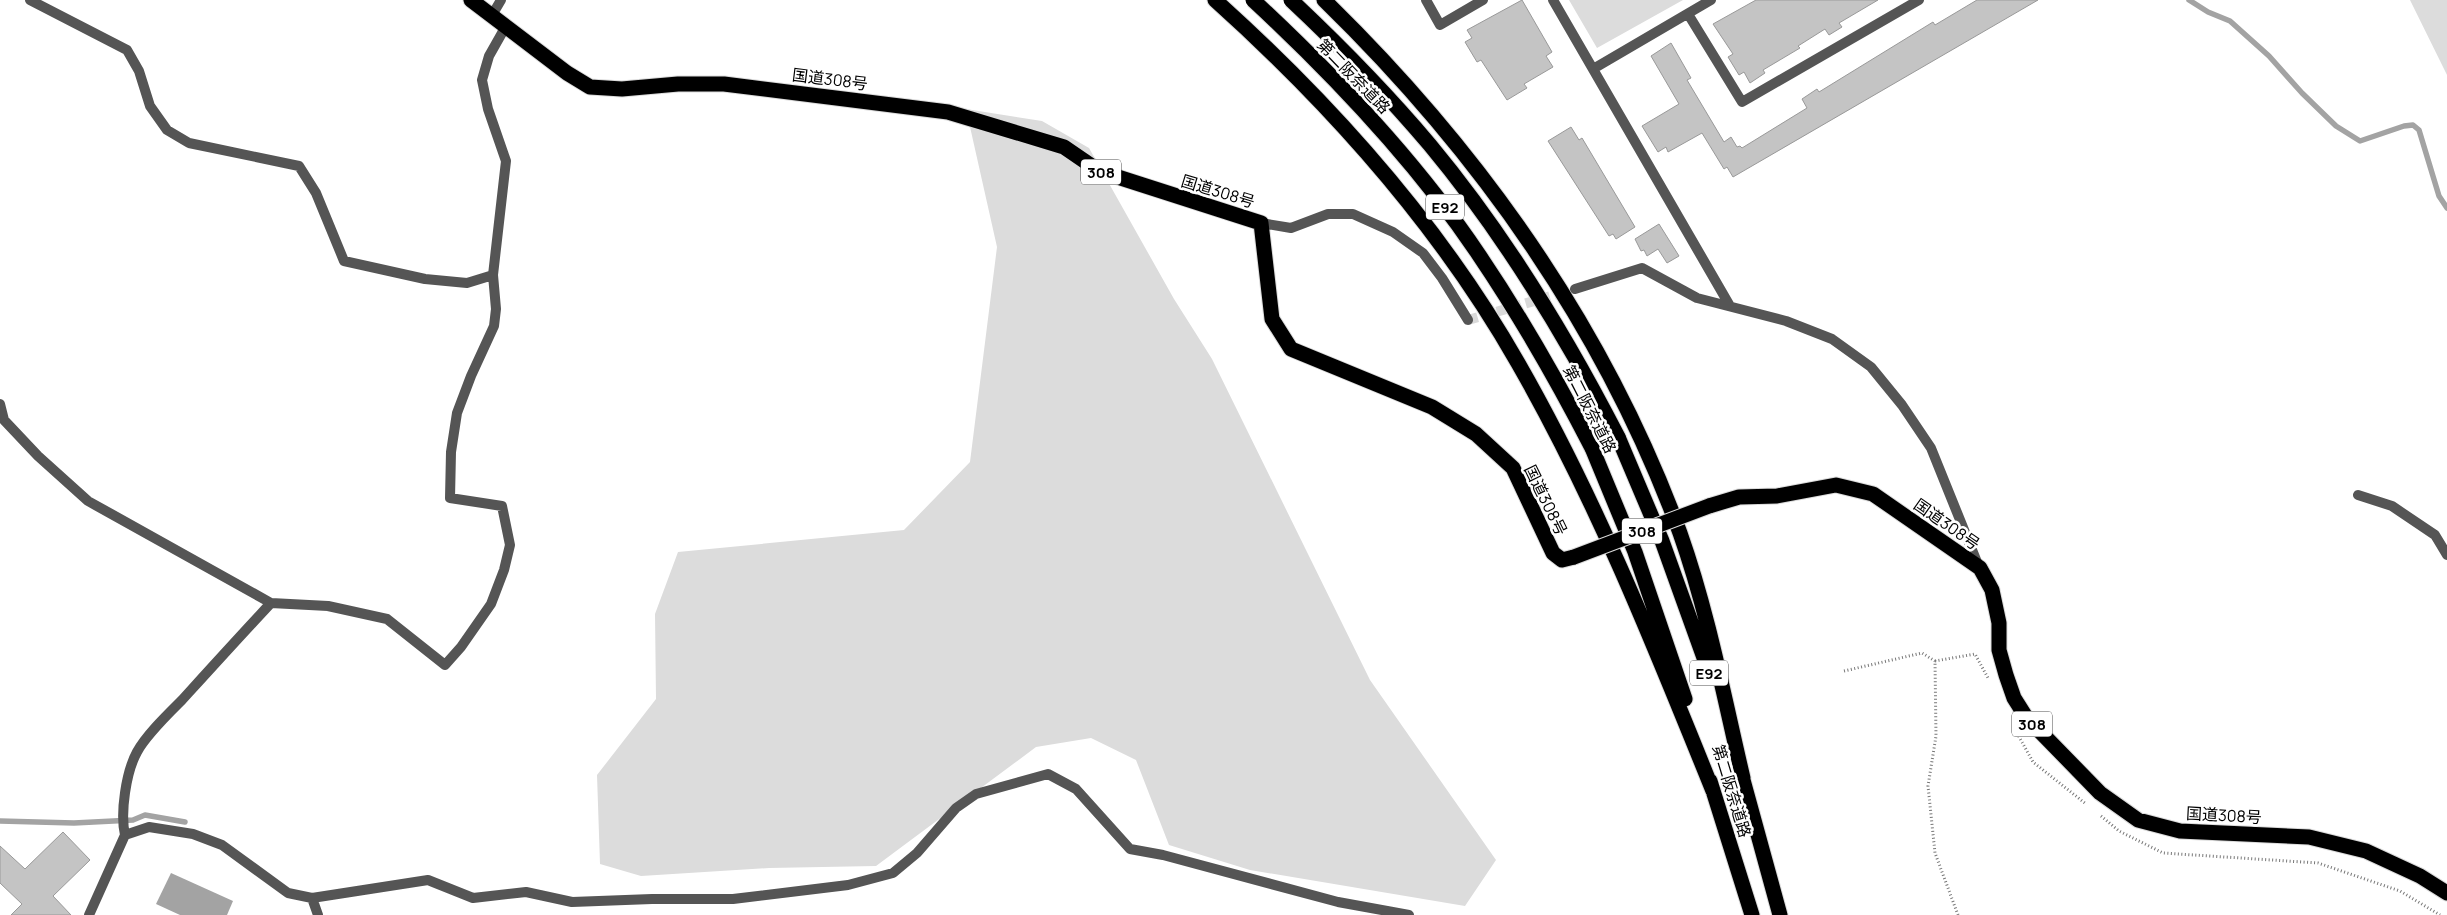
<svg xmlns="http://www.w3.org/2000/svg" width="2447" height="915" font-family="Manrope,'Noto Sans JP',sans-serif">
  <style>
    .green { fill: #dcdcdc }
    .water { fill: #a3a3a3 }
    .lines { fill: none; stroke-linecap: round; stroke-linejoin: round }
    .stream { stroke: #a3a3a3; stroke-width: 5.5 }
    .building { fill: #c4c4c4; stroke: #999 }
    .street-tunnel { stroke: #d9d9d9; stroke-width: 10; stroke-dasharray: 10 5; stroke-linecap: butt }
    .highway-casing { stroke: #dbdbdb; stroke-width: 17 }
    .path { stroke: #777; stroke-width: 3; stroke-dasharray: 1 2.5; stroke-linecap: butt }
    .street { stroke: #555; stroke-width: 10 }
    .highway { stroke: #000; stroke-width: 15 }
    .highway-bridge-casing { stroke: #dbdbdb; stroke-width: 17; stroke-linecap: butt }
    .highway-bridge { stroke: #000; stroke-width: 15 }
    .labels { text-anchor: middle; dominant-baseline: central; stroke-width: 5; stroke-linejoin: round; paint-order: stroke }
    .shield { fill: #fff; stroke: #4c4c4c; stroke-width: 1 }
    .shield-label { font-size: 15px; font-weight: bold; fill: #000 }
    .street-label { font-size: 16px; fill: #000; stroke: #fff }
  </style>
  <rect width="100%" height="100%" fill="#fff"/>
  <path class="green" d="M1569,0H1683L1597,48Z
    M2410,0H2447V75Z
    M966,109L1042,121L1089,148L1174,299L1212,359L1370,680L1496,860L1465,906L1250,870L1169,845L1136,760L1091,738L1036,747L876,866L769,868L641,876L600,864L597,775L656,699L655,614L678,552L904,530L970,462L997,247Z"/>
  <path class="water" d="M171,873L233,901L227,915H180L156,904Z"/>
  <g class="lines">
    <path class="stream" d="M2189,0L2208,12L2230,21L2269,56L2302,93L2336,126L2360,141L2404,126L2413,125L2419,130L2439,196L2447,208
      M0,821L74,823L133,820L145,815L185,822"/>
  </g>
  <path class="building" d="M1522,0L1552,52L1546,56L1553,67L1524,84L1527,88L1507,100L1481,60L1477,62L1465,42L1472,38L1467,30Z
    M1756,0H1878L1839,23L1842,27L1829,35L1825,29L1798,46L1800,48L1763,70L1765,73L1750,83L1744,72L1739,75L1728,57L1733,54L1713,24Z
    M1977,0H2038L1733,177L1727,167L1724,169L1702,133L1668,152L1666,147L1658,152L1642,126L1679,104L1651,56L1671,43L1691,78L1687,80L1724,142L1731,137L1737,147L1740,146L1742,148L1807,108L1802,99L1817,89L1819,92L1933,22L1935,25Z
    M1571,127L1579,140L1582,138L1635,227L1616,239L1613,234L1609,236L1548,141Z
    M1659,224L1679,256L1667,263L1658,249L1647,256L1644,250L1641,251L1635,239Z
    M63,832L90,860L53,896L71,915H11L22,904L0,883V846L25,869Z"/>
  <g class="lines">
    <path class="street-tunnel" d="M1468,320L1565,292"/>
    <defs>
      <path id="highway" d="M471,0L567,73L590,87L622,89L678,84H724L948,112L1064,147L1099,171L1261,223L1272,319L1291,349L1432,407L1476,434L1513,468L1553,553L1562,560L1574,557
        M1215,0C1332,105 1440,226 1518,363C1596,499 1654,645 1713,791
        M1324,0C1479,151 1605,329 1680,533C1708,612 1724,697 1743,778
        M1618,437L1662,541L1708,669
        M1592,448L1635,552L1685,699
        M1709,506L1739,497L1777,496L1836,485L1873,494L1980,568L1992,590L1999,623V650L2006,675L2014,698L2026,717L2100,793L2138,820L2180,831L2309,837L2366,851L2420,876L2447,893
        M1740,769L1780,915
        M1710,781L1752,915"/>
    </defs>
    <use href="#highway" class="highway-casing"/>
    <path class="path" d="M1935,661L1975,654L1988,678
      M1844,671L1922,653L1935,661L1936,736L1928,786L1935,853L1958,915
      M2017,733L2033,762L2086,804
      M2101,816L2119,831L2163,853L2318,863L2400,891L2440,915"/>
    <path class="street" d="M30,0L127,50L139,71L150,106L167,130L189,143L299,166L316,193L344,261L425,279L467,283L493,275
      M1426,0L1440,25L1483,0
      M1553,0L1730,306
      M1688,14L1742,102L1919,0
      M491,17L501,0
      M1593,69L1711,0
      M1261,223L1291,228L1328,214H1353L1393,232L1423,253L1442,278L1468,320
      M1575,289L1642,268L1697,298L1786,321L1832,339L1871,367L1902,405L1931,448L1979,567
      M0,404L4,420L38,456L88,501L271,603
      M2358,495L2392,506L2435,535L2447,555
      M125,835C120,813 126,772 137,752C146,735 168,714 182,700C212,667 241,635 271,603L328,606L387,619L445,665L461,647L491,604L504,570L510,545L502,506L450,498L451,452L457,413L471,376L494,326L496,309L493,275L506,161L488,109L482,80L489,56L506,26
      M312,898L318,915
      M89,915L125,835L149,827L193,834L222,845L288,893L312,898L428,880L473,898L526,892L572,902L652,899H733L848,885L893,873L917,853L956,808L976,794L1048,774L1076,789L1130,849L1163,855L1338,902L1409,915"/>
    <use href="#highway" class="highway"/>
    <defs>
      <path id="highway-bridge" d="M1253,0C1336,77 1416,161 1479,255C1521,317 1558,382 1592,448
        M1291,0C1340,46 1387,94 1430,145C1504,234 1565,334 1618,437
        M1574,557L1709,506"/>
    </defs>
    <use href="#highway-bridge" class="highway-bridge-casing"/>
    <use href="#highway-bridge" class="highway-bridge"/>
  </g>
  <g class="labels">
    <g class="shield">
      <rect x="1081" y="159.5" width="40" height="25" rx="4"/>
      <rect x="1426" y="194.5" width="38" height="25" rx="4"/>
      <rect x="1622" y="518.5" width="40" height="25" rx="4"/>
      <rect x="1690" y="660.5" width="38" height="25" rx="4"/>
      <rect x="2012" y="711.5" width="40" height="25" rx="4"/>
    </g>
    <g class="shield-label">
      <text x="1101" y="172">308</text>
      <text x="1445" y="207">E92</text>
      <text x="1642" y="531">308</text>
      <text x="1709" y="673">E92</text>
      <text x="2032" y="724">308</text>
    </g>
    <g class="street-label">
      <text transform="translate(1354 76) rotate(46)">第二阪奈道路</text>
      <text transform="translate(830 79) rotate(7)">国道308号</text>
      <text transform="translate(1218 191) rotate(17)">国道308号</text>
      <text transform="translate(1590 409) rotate(63)">第二阪奈道路</text>
      <text transform="translate(1546 500) rotate(64)">国道308号</text>
      <text transform="translate(1947 524) rotate(35)">国道308号</text>
      <text transform="translate(1732 791) rotate(73)">第二阪奈道路</text>
      <text transform="translate(2224 815) rotate(3)">国道308号</text>
    </g>
  </g>
</svg>
